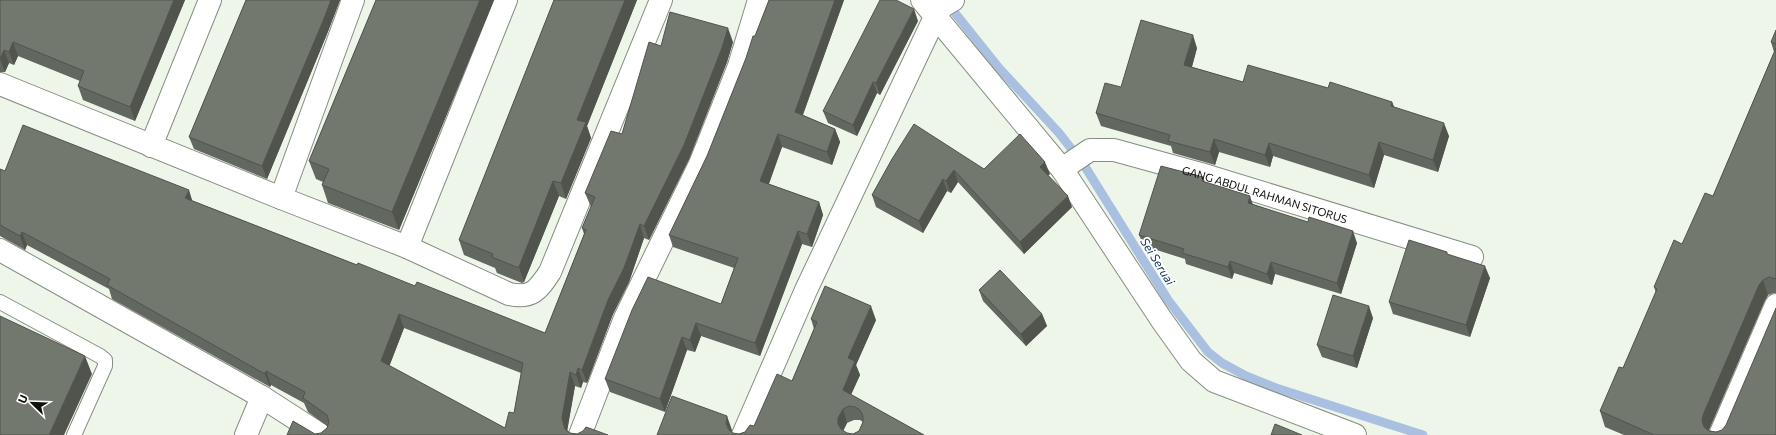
<svg xmlns="http://www.w3.org/2000/svg" width="1776" height="435" font-family="Commissioner,sans-serif">
  <style>
    .lines { fill: none; stroke-linecap: round; stroke-linejoin: round }
    .stream { stroke: #a9c0e0; stroke-width: 9 }
    .service-casing { stroke: #868d83; stroke-width: 16 }
    .minor-casing { stroke: #868d83; stroke-width: 24 }
    .service { stroke: #fff; stroke-width: 14 }
    .minor { stroke: #fff; stroke-width: 22 }
    .wall { fill: #62675f; fill-rule: evenodd }
    .shaded-wall { fill: #50544d }
    .building { fill: #72786e; stroke: #50544d; fill-rule: evenodd }
    .labels { text-anchor: middle; dominant-baseline: central; stroke-width: 3.5; stroke-linejoin: round; paint-order: stroke }
    .street-label { font-size: 11px; fill: #0f110d; stroke: #fff }
    .water-label { font-size: 12px; font-style: italic; fill: #1b3a64; stroke: #fff }
  </style>
  <rect width="100%" height="100%" fill="#eef6ea"/>
  <g class="lines">
    <path class="stream" d="M947,3L999,68L1059,133L1084,165L1168,300L1208,352L1222,363L1246,376L1276,388L1423,435"/>
    <defs>
      <path id="service" d="M0,302L100,356L105,360V366L74,435"/>
      <g id="minor">
        <path d="M922,0L1062,169L1161,319L1191,361L1214,381L1355,435"/>
        <path d="M0,84L281,198L407,247L509,294C532,299 538,290 550,272L661,0"/>
        <path d="M151,146L210,0"/>
        <path id="s1" d="M1062,169L1090,150H1114L1201,174L1472,257"/>
        <path d="M281,198L353,0"/>
        <path d="M407,247L506,0"/>
        <path d="M0,250L262,397L321,435"/>
        <path d="M246,435L262,397"/>
        <path d="M580,435L625,318L700,164L739,66L759,0"/>
        <path d="M743,435L806,290L936,15L943,6L953,0"/>
        <path d="M1720,435L1776,305"/>
      </g>
    </defs>
    <use href="#service" class="service-casing"/>
    <use href="#minor" class="minor-casing"/>
    <use href="#service" class="service"/>
    <use href="#minor" class="minor"/>
  </g>
  <path class="wall" d="M0,0H185L135,121L83,100L78,86L80,81L18,56L14,65L9,63L5,72H0Z
    M246,0H340L327,34L267,179L194,149L189,137Z
    M376,0H494L399,230L328,203L322,185L323,182L316,179L309,161Z
    M554,0H637L587,126L591,138L566,199L559,196L524,282L522,283L497,273L495,268L464,255L459,240Z
    M769,0H844L803,115L835,129L840,142L832,165L782,147L769,184L819,202L823,215L812,247L802,244L760,356L701,336L695,352L687,350L665,412L610,392L605,379L721,304L734,268L673,247L669,235L707,156L761,22Z
    M918,21L880,95L877,93L857,136L828,123L823,111Z
    M1776,30V293H1774L1768,295L1765,300L1708,430L1716,432L1776,435H1624L1605,427L1600,411L1623,368L1656,293L1654,287L1713,196L1774,52L1771,42Z
    M733,42L727,62L689,159L649,240L644,238L629,282L613,314L587,383L583,382L581,388L575,386L567,430L570,433L577,434L608,435L315,434L321,433L327,428V426L308,412L304,403L271,385L270,387L112,299L109,289L27,245L25,250L0,236V169L5,171L193,201L357,265L545,333L584,234L582,228L591,207L585,193L622,134L661,46ZM404,328L521,373L514,413L505,428L389,366Z
    M1197,48L1192,67L1243,82L1328,88L1392,102L1394,107L1449,136L1438,172L1384,155L1374,188L1273,156L1270,167L1219,152L1215,165L1173,153L1171,146L1101,126L1096,113L1121,87Z
    M892,159L984,169L1050,174L1048,175L1072,207L1024,254L958,182L951,193L947,191L923,233L876,207L872,195Z
    M1203,177L1205,182L1253,204L1357,243L1341,294L1275,274L1272,285L1234,273L1232,279L1186,264L1185,259L1144,246L1139,235Z
    M1448,254L1490,278L1470,337L1393,314L1389,302Z
    M979,290L1042,314L1047,326L1026,346L983,301Z
    M1373,318L1357,368L1322,357L1317,345Z
    M811,319L876,320L856,365L860,375L851,395L924,435H657L732,430L731,432L733,433L739,434L745,432L754,426L792,381L814,329ZM854,420H860L863,422L859,431L853,434L847,433L843,431L847,423Z"/>
  <path class="shaded-wall" d="M174,0H185L135,121L130,107Z
    M331,0H340L327,34L267,179L262,166Z
    M480,0H494L399,230L392,212Z
    M625,0H637L587,126L591,138L566,199L561,183L577,120Z
    M835,0H844L799,125L795,112Z
    M914,9L918,21L880,95L876,83Z
    M728,28L733,42L727,62L689,159L649,240L644,226Z
    M1193,35L1197,48L1189,77L1184,65Z
    M13,42L18,56L14,65L9,52Z
    M4,50L9,63L5,72L0,59Z
    M873,82L877,93L857,136L853,125Z
    M1392,102L1397,114L1391,106Z
    M1444,123L1449,136L1438,172L1433,160Z
    M835,129L840,142L832,165L827,152Z
    M778,134L782,147L765,194L760,181Z
    M1214,139L1219,152L1215,165L1210,152Z
    M1379,142L1384,155L1374,188L1369,175Z
    M1269,143L1273,156L1270,167L1265,155Z
    M1045,162L1050,174L1045,178L1040,167Z
    M954,170L958,182L951,193L946,181Z
    M943,179L947,191L923,233L919,221Z
    M553,181L559,196L524,282L519,267Z
    M189,190L193,203L185,198Z
    M1068,196L1072,207L1024,254L1020,242Z
    M1250,196L1254,208L1248,203Z
    M819,202L823,215L812,247L807,234Z
    M640,224L644,238L629,282L613,314L587,383L582,370L608,300Z
    M798,231L802,244L760,356L755,343Z
    M1353,231L1357,243L1341,294L1337,283Z
    M22,232L27,245L25,250L20,236Z
    M1230,261L1234,273L1232,279L1228,267Z
    M1271,262L1275,274L1272,285L1267,274Z
    M1485,266L1490,278L1470,337L1466,325Z
    M1763,280L1768,295L1765,300L1709,430L1708,435L1702,421L1703,415L1759,285Z
    M871,306L876,320L856,365L860,375L847,403L843,390L848,358Z
    M1369,306L1373,318L1357,368L1353,356Z
    M399,314L404,328L386,375L381,361Z
    M1042,314L1047,326L1026,346L1021,334Z
    M696,323L701,336L695,352L690,340Z
    M682,337L687,350L665,412L660,399Z
    M85,356L92,374L64,435H49Z
    M578,368L583,382L581,388L576,375Z
    M266,371L271,385L270,387L265,374Z
    M570,372L575,386L567,432V435L562,418Z
    M843,409L847,423L843,431V435L838,424V418Z
    M727,416L732,430L731,435L726,423Z"/>
  <path class="building" d="M0,0H174L130,107L78,86L84,71L13,42L9,52L4,50L0,59Z
    M246,0H331L323,21L262,166L189,137Z
    M376,0H480L392,212L322,185L329,169L309,161Z
    M554,0H625L577,120L586,122L561,183L553,181L519,267H516L492,257L493,254L459,240Z
    M769,0H835L795,112L835,129L827,152L778,134L760,181L819,202L807,234L798,231L755,343L696,323L690,340L682,337L660,399L605,379L632,310L648,277L721,304L738,258L669,235L707,156L746,58L753,36H755Z
    M880,0H896L914,9L876,83L873,82L853,125L823,111Z
    M670,12L728,28L722,48L684,145L644,226L640,224L624,268L608,300L582,370L578,368L576,375L570,372L562,418L565,429L570,433L577,434L583,431L586,427L608,435H287L293,421L315,434L321,433L327,428L329,422L327,415L303,398L305,392L266,371L265,374L107,285L110,279L22,232L20,236L0,225V169L5,171L23,125L189,190L185,198L357,265L358,263L415,286L417,282L545,333L586,230L582,228L595,197L585,193L611,131L622,134L649,42L661,46ZM399,314L523,363L514,413L509,412L505,428L381,361Z
    M1141,20L1193,35L1184,65L1243,82L1248,65L1328,88L1330,82L1392,102L1391,106L1444,123L1433,160L1379,142L1369,175L1269,143L1265,155L1214,139L1210,152L1168,141L1170,135L1096,113L1105,83L1121,87Z
    M1776,30V44L1771,42Z
    M1776,48V279L1769,277L1763,280L1759,285L1703,415L1702,421L1704,427L1709,431L1716,432L1722,430L1726,425L1776,308V435H1654L1600,411L1619,367L1623,368L1657,289L1654,287L1674,240L1682,244L1705,193L1713,196Z
    M914,124L984,169L1020,134L1045,162L1040,167L1068,196L1020,242L954,170L946,181L943,179L919,221L872,195L892,159Z
    M1161,166L1203,177L1202,181L1250,196L1248,203L1308,222L1309,217L1353,231L1337,283L1271,262L1267,274L1230,261L1228,267L1182,253L1184,249L1139,235Z
    M1409,240L1447,252V254L1485,266L1466,325L1389,302Z
    M1000,270L1042,314L1021,334L979,290Z
    M825,286L871,306L848,358L855,361L843,390L924,435H657L672,396L727,416L726,423L728,429L733,433L739,434L745,432L750,425L754,426L777,374L792,381L817,322L811,319ZM849,406L855,407L860,410L863,416V422L859,431L853,434L847,433L841,429L838,424V418L843,409Z
    M1333,295L1369,306L1353,356L1317,345Z
    M0,316L85,356L49,435H0Z
    M1275,424L1302,435H1271Z"/>
  <g class="labels">
    <g class="street-label">
      <text stroke="none"><textPath href="#s1" startOffset="215">GANG ABDUL RAHMAN SITORUS</textPath></text>
    </g>
    <g class="water-label">
      <text transform="translate(1158 261) rotate(58)">Sei Seruai</text>
    </g>
  </g>
  <g transform="translate(32 403) rotate(293)" stroke="#ffffff" stroke-width="3" paint-order="stroke">
  <path d="M0-3L7 15L0 10L-7 15Z" fill="#0f110d"/>
  <text y="-6" font-size="11" font-weight="bold" text-anchor="middle" fill="#0f110d">U</text>
  </g>
</svg>
